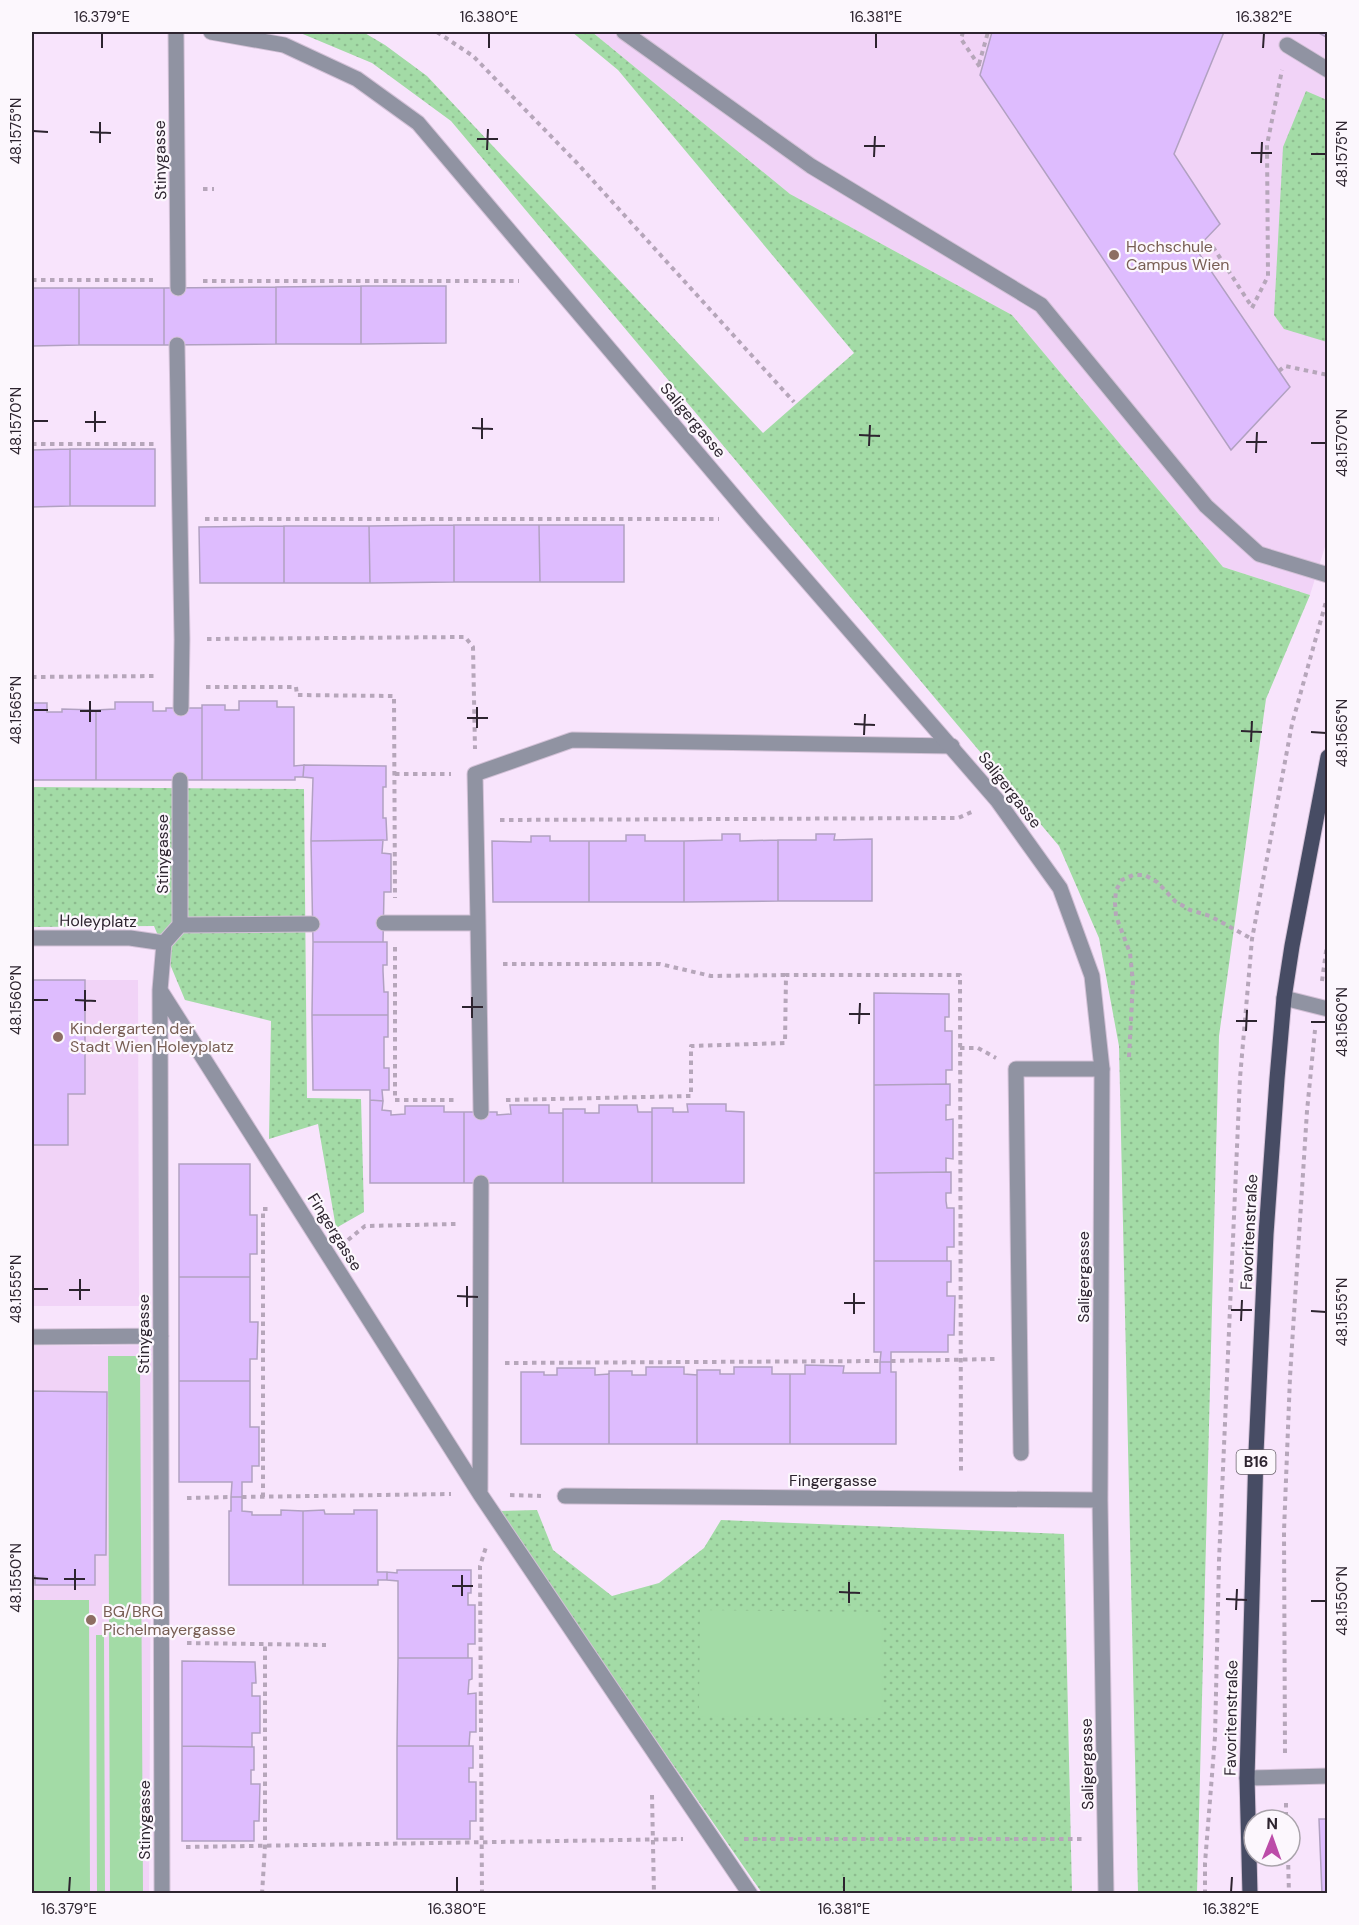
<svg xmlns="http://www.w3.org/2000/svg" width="1359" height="1925" font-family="'DM Sans',sans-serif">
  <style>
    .built { fill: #f1d3f7 }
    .grass { fill: url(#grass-dots) }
    .pitch { fill: #a3dba6 }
    .building { fill: #debcfe; stroke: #b1a1c1; stroke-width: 1.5 }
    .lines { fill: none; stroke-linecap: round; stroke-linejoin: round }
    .lane-casing { stroke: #d3c1d7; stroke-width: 17 }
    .street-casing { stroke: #d3c1d7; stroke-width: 17 }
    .primary-casing { stroke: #d3c1d7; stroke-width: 17 }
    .path { stroke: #b6a6ba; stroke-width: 4; stroke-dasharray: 4.5 4.5; stroke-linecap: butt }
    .lane { stroke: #9093a2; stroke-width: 15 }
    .street { stroke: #9093a2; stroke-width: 15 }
    .primary { stroke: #474c64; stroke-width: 15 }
    .ticks { fill: none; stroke: #2d242f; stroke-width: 2 }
    .education-dot { fill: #8d6e63; stroke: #fcf7fd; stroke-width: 2 }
    .labels { text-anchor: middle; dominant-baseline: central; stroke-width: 4.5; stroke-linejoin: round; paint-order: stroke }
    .shield { fill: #fcf7fd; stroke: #6b636d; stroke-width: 1.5 }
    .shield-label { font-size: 15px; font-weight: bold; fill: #2d242f }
    .street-label { font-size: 16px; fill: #2d242f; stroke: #fcf7fd }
    .education-label { font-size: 16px; fill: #785e54; stroke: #fcf7fd; text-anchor: start }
    .neatline { fill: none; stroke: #2d242f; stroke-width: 2 }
    .ticks-label { font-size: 15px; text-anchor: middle; fill: #2d242f }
  </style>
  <defs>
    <pattern id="grass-dots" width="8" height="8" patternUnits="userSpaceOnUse" patternTransform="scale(1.5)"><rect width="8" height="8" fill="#a3dba6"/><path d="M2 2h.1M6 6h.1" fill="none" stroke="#8dbc8f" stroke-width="1.8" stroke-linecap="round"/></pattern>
  </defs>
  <rect width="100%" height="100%" fill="#f8e4fc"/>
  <path class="built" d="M592,32H1327L1328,537L1310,595L1223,567L1012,315L790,194Z
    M32,980H138L139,1306H32Z
    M152,1345L149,1893H32V1346Z"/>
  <path class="grass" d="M298,32H363L385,45L427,76L763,433L854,353L618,70L572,32H592L790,194L1012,315L1223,567L1310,595L1266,699L1219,1036L1197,1893H1138L1119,1046L1099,938L1059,846L451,121L372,63Z
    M1306,91L1327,100V342L1284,329L1274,315L1283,147Z
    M32,787L304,789L307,1098L361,1099L364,1212L336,1228L318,1124L269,1139L271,1021L185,1000L154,926L32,927Z
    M537,1510L553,1550L612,1596L659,1583L704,1548L721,1520L1064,1534L1072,1893H762L497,1511Z"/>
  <path class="pitch" d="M108,1356H140L143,1893H110Z
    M32,1600H89L90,1893H32Z
    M700,1610L883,1612L882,1718L699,1716Z
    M96,1635H104L105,1894L97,1893Z"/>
  <path class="building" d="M992,32H1224L1174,154L1220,224L1196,249L1290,387L1231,450L980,75Z
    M1317,32H1328V38Z
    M361,286V344H276V287Z
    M361,286H446V343L361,344Z
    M276,287V344L164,345V288Z
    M32,288H79V345L32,346Z
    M79,288H164V345H79Z
    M70,449H155V506H70Z
    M70,449V506L32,507V450Z
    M454,525V582L370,583L369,526Z
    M454,525H539L540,582H454Z
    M539,525H624V582H540Z
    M284,526V583H200L199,527Z
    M284,526H369L370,583H284Z
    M239,701H277V707H294V766L304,765L303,777H295V780H202V705H225V710H239Z
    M115,702H153V711H166V708H202V780H96V710L115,709Z
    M32,703H47V712H62V709L96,710V780H32Z
    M304,765L386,766V787H383V818H386L387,840L311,841L313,778L303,777Z
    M722,834H740V841L778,840V901L684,902V841L722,840Z
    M816,834H835L834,840L872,839V901H778V840H816Z
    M626,835H645V841H684V902H589V841H626Z
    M531,836H550V841H589V902H493L492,841L531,842Z
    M383,840L382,853L391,854V892H384L383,942H313L311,841Z
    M313,942H387V965H383V971L384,992H388V1015H312Z
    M32,980H85V1094H68V1145H32Z
    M874,993L949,994V1017H945V1031H952V1070H946V1084L874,1085Z
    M312,1015H388V1037H384V1068H389V1090H382L383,1101L370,1100V1090H313Z
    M950,1084V1105H946V1120L953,1119V1159L946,1158V1172L874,1173V1085Z
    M370,1100L383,1101L382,1110L391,1111V1115L405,1114V1106H444V1112H464V1183H370Z
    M687,1104H726V1111L744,1112V1183H652V1108H673V1112H688Z
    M510,1105H549V1113H563V1183H464V1112H497V1115L511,1114Z
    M599,1105H637L638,1112H652V1183H563V1109H585V1113H599Z
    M179,1164H250V1215H257V1254H250V1277H179Z
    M951,1172V1193H946V1201L947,1208H954V1247H947V1261H874V1173Z
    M874,1261H951V1282H947V1296H955L954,1335H948V1352H891V1362H880L881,1352H874Z
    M179,1277H250V1322H258L257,1359H250V1381H179Z
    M880,1362H891V1372H896V1444H790V1374H805V1365L844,1366L843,1373H880Z
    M646,1367H684V1374L697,1375V1444H609V1371H632V1375H646Z
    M734,1367H772V1374H790V1444H697V1370H720V1374H734Z
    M557,1368H595V1375L609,1374V1444H521V1372H544V1375H557Z
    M179,1381H250V1427H259V1466H252V1482H242V1497H231L232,1482H179Z
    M32,1391L107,1392L106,1555H95V1585H35V1576H32Z
    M231,1497H242V1511L252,1512V1515H281V1510L303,1511V1585H229V1511H231Z
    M324,1510L325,1514H354V1510H377V1572H387V1580H378V1585H303V1511Z
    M397,1570H471V1593H468V1605H475V1644H468V1658H398V1581L387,1580V1572L397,1573Z
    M398,1658H472V1679L469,1680L468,1694L476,1693V1732H470L469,1746H397Z
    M182,1661L255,1662L256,1683H252V1696H260V1733H252V1747L182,1746Z
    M182,1746L254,1747V1770H251V1784H260L259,1821H254V1841H182Z
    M397,1746H473V1768H469V1782H476V1821H470V1839H397Z
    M1319,1819H1328V1894H1322Z"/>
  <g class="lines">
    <defs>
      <path id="lane" d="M176,32L178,288
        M624,32L811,166L1041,305L1206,506L1259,554L1328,575
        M1287,45L1328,70
        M177,345L182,639L181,708
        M384,923H478L481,1112
        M478,923L475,774L572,740L952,746
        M180,925L312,924
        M32,938H130L164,943
        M160,990L480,1494L750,1894
        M32,1337L161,1336
        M1021,1453L1016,1069H1102
        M480,1494L481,1183
        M162,1894L160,990L164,943L180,925V780"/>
      <path id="street" d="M211,32L284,45L357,79L418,123L753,519L997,800L1060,888L1092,976L1102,1069L1100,1500L1106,1894
        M1284,998L1328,1009
        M565,1496L1100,1500
        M1247,1778L1328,1776"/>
      <path id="primary" d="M1250,1894L1247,1778L1256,1453L1266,1234L1277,1079L1284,998L1292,946L1328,757"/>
    </defs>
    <use href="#lane" class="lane-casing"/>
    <use href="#street" class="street-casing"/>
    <use href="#primary" class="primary-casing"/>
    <path class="path" d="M437,32L473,56L577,163L794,402
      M963,32L961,39L982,70
      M979,64L988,32
      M203,189H214
      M1213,247L1252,307
      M32,280H153
      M203,281H519
      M1252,308L1268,276L1267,145L1282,70
      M1279,371L1285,366L1328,375
      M32,444H154
      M205,519H719
      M207,639L465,637L473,647L475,749
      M32,677L157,676
      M206,687H296L297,695L394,696L395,898
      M395,774H451
      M500,820L958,818L974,811
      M395,947V1100H457
      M503,964H660L711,976L786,975
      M1322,981L1328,937
      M960,1048H978L996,1058
      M1129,1057L1133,982L1130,953L1116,916L1115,903L1116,890L1122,880L1133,875H1145L1157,882L1175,901L1190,910L1210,916L1252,939
      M506,1100L691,1096V1046L785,1043L786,975H960L961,1475
      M348,1240L365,1226L456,1224
      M891,1361L995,1359
      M505,1363L881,1361
      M510,1495L541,1496
      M242,1497L451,1494
      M263,1497V1209H269
      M187,1498L231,1497
      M187,1643L326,1645
      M1285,1753L1284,1531L1290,1377L1307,1111L1315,1030
      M652,1795L654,1894
      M1286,1803V1820
      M744,1839H1082
      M186,1847L683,1839
      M1288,1856L1289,1894
      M262,1894L265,1846V1644
      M482,1894L480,1566L486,1547
      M1205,1894V1863L1215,1737L1219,1561L1240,1078L1252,939L1292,724L1327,598"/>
    <use href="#lane" class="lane"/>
    <use href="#street" class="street"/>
    <use href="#primary" class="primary"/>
  </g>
  <path class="ticks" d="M102,48V33M489,48V33M876,48V33M1263,48L1264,33M33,131L48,132M90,132L111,133M477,139H498M100,143V122M864,146H885M487,150L488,129M1251,153H1272M1311,154H1326M874,157L875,136M1261,163L1262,142M33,421H48M85,422H106M472,428L493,429M95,432V411M859,435L880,436M482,439V418M1246,442H1267M1311,443H1326M869,446L870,425M1256,453L1257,432M33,710H48M80,711H101M467,718H488M90,722V701M854,724L875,725M477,728V707M1241,731L1262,732M1311,732L1326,733M864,735L865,714M1251,742L1252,721M33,1000H48M75,1000L96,1001M462,1007H483M85,1011V990M849,1014H870M472,1018V997M1236,1021H1257M1311,1022H1326M859,1024L860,1003M1246,1031L1247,1010M33,1289H48M69,1290H90M457,1296L478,1297M80,1300V1279M844,1303H865M467,1307V1286M1231,1310H1252M1311,1311L1326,1312M854,1314V1293M1241,1321L1242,1300M33,1578L48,1579M64,1579H85M452,1586H473M75,1590V1569M839,1592L860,1593M462,1596V1575M1226,1599L1247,1600M1311,1601H1326M849,1603V1582M1236,1610L1237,1589M69,1892L70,1877M457,1892V1877M844,1892V1877M1231,1892L1232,1877"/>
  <g class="education-dot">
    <circle cx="1114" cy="255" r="6"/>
    <circle cx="58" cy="1037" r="6"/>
    <circle cx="91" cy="1620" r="6"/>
  </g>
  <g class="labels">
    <rect class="shield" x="1236.5" y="1450" width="39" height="24" rx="4.5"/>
    <g class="shield-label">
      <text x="1256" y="1462">B16</text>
    </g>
    <g class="street-label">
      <text transform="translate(160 160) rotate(-91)">Stinygasse</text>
      <text transform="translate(693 420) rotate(50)">Saligergasse</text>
      <text transform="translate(1010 790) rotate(52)">Saligergasse</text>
      <text transform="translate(162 854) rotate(-90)">Stinygasse</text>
      <text transform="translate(98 921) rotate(1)">Holeyplatz</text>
      <text transform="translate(335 1232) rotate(58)">Fingergasse</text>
      <text transform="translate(1249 1232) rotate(-87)">Favoritenstraße</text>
      <text transform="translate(1083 1277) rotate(-90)">Saligergasse</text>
      <text transform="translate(143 1334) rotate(-90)">Stinygasse</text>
      <text x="833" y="1480">Fingergasse</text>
      <text transform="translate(1231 1718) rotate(-89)">Favoritenstraße</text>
      <text transform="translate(1087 1764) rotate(-91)">Saligergasse</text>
      <text transform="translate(144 1820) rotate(-90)">Stinygasse</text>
    </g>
    <g class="education-label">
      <text x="1126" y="246">Hochschule<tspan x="1126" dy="18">Campus Wien</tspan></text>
      <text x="70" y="1028">Kindergarten der<tspan x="70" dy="18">Stadt Wien Holeyplatz</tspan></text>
      <text x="103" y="1611">BG/BRG<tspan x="103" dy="18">Pichelmayergasse</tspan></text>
    </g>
  </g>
  <rect width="1359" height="1925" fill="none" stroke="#fcf7fd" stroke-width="66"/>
  <g transform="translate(1272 1838) rotate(1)"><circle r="28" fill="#fcf7fd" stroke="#a9a3ab" stroke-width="1.5"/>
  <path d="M0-4.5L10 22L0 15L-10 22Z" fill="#bc4ca9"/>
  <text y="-9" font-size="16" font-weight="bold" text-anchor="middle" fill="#2d242f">N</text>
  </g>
  <rect x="33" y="33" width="1293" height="1859" class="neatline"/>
  <g class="ticks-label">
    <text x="102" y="22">16.379°E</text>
    <text x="489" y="22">16.380°E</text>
    <text x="876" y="22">16.381°E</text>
    <text x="1264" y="22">16.382°E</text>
    <text transform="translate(16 131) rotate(-90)" y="5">48.1575°N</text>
    <text transform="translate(1342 154) rotate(-90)" y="5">48.1575°N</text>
    <text transform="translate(16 421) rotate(-90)" y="5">48.1570°N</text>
    <text transform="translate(1342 443) rotate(-90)" y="5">48.1570°N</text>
    <text transform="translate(16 710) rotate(-90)" y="5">48.1565°N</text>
    <text transform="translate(1342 733) rotate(-90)" y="5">48.1565°N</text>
    <text transform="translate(16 1000) rotate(-90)" y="5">48.1560°N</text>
    <text transform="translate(1342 1022) rotate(-90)" y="5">48.1560°N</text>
    <text transform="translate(16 1289) rotate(-90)" y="5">48.1555°N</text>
    <text transform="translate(1342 1312) rotate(-90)" y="5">48.1555°N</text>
    <text transform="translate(16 1578) rotate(-90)" y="5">48.1550°N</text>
    <text transform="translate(1342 1601) rotate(-90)" y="5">48.1550°N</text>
    <text x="69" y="1914">16.379°E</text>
    <text x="457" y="1914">16.380°E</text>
    <text x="844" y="1914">16.381°E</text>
    <text x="1231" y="1914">16.382°E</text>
  </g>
</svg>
